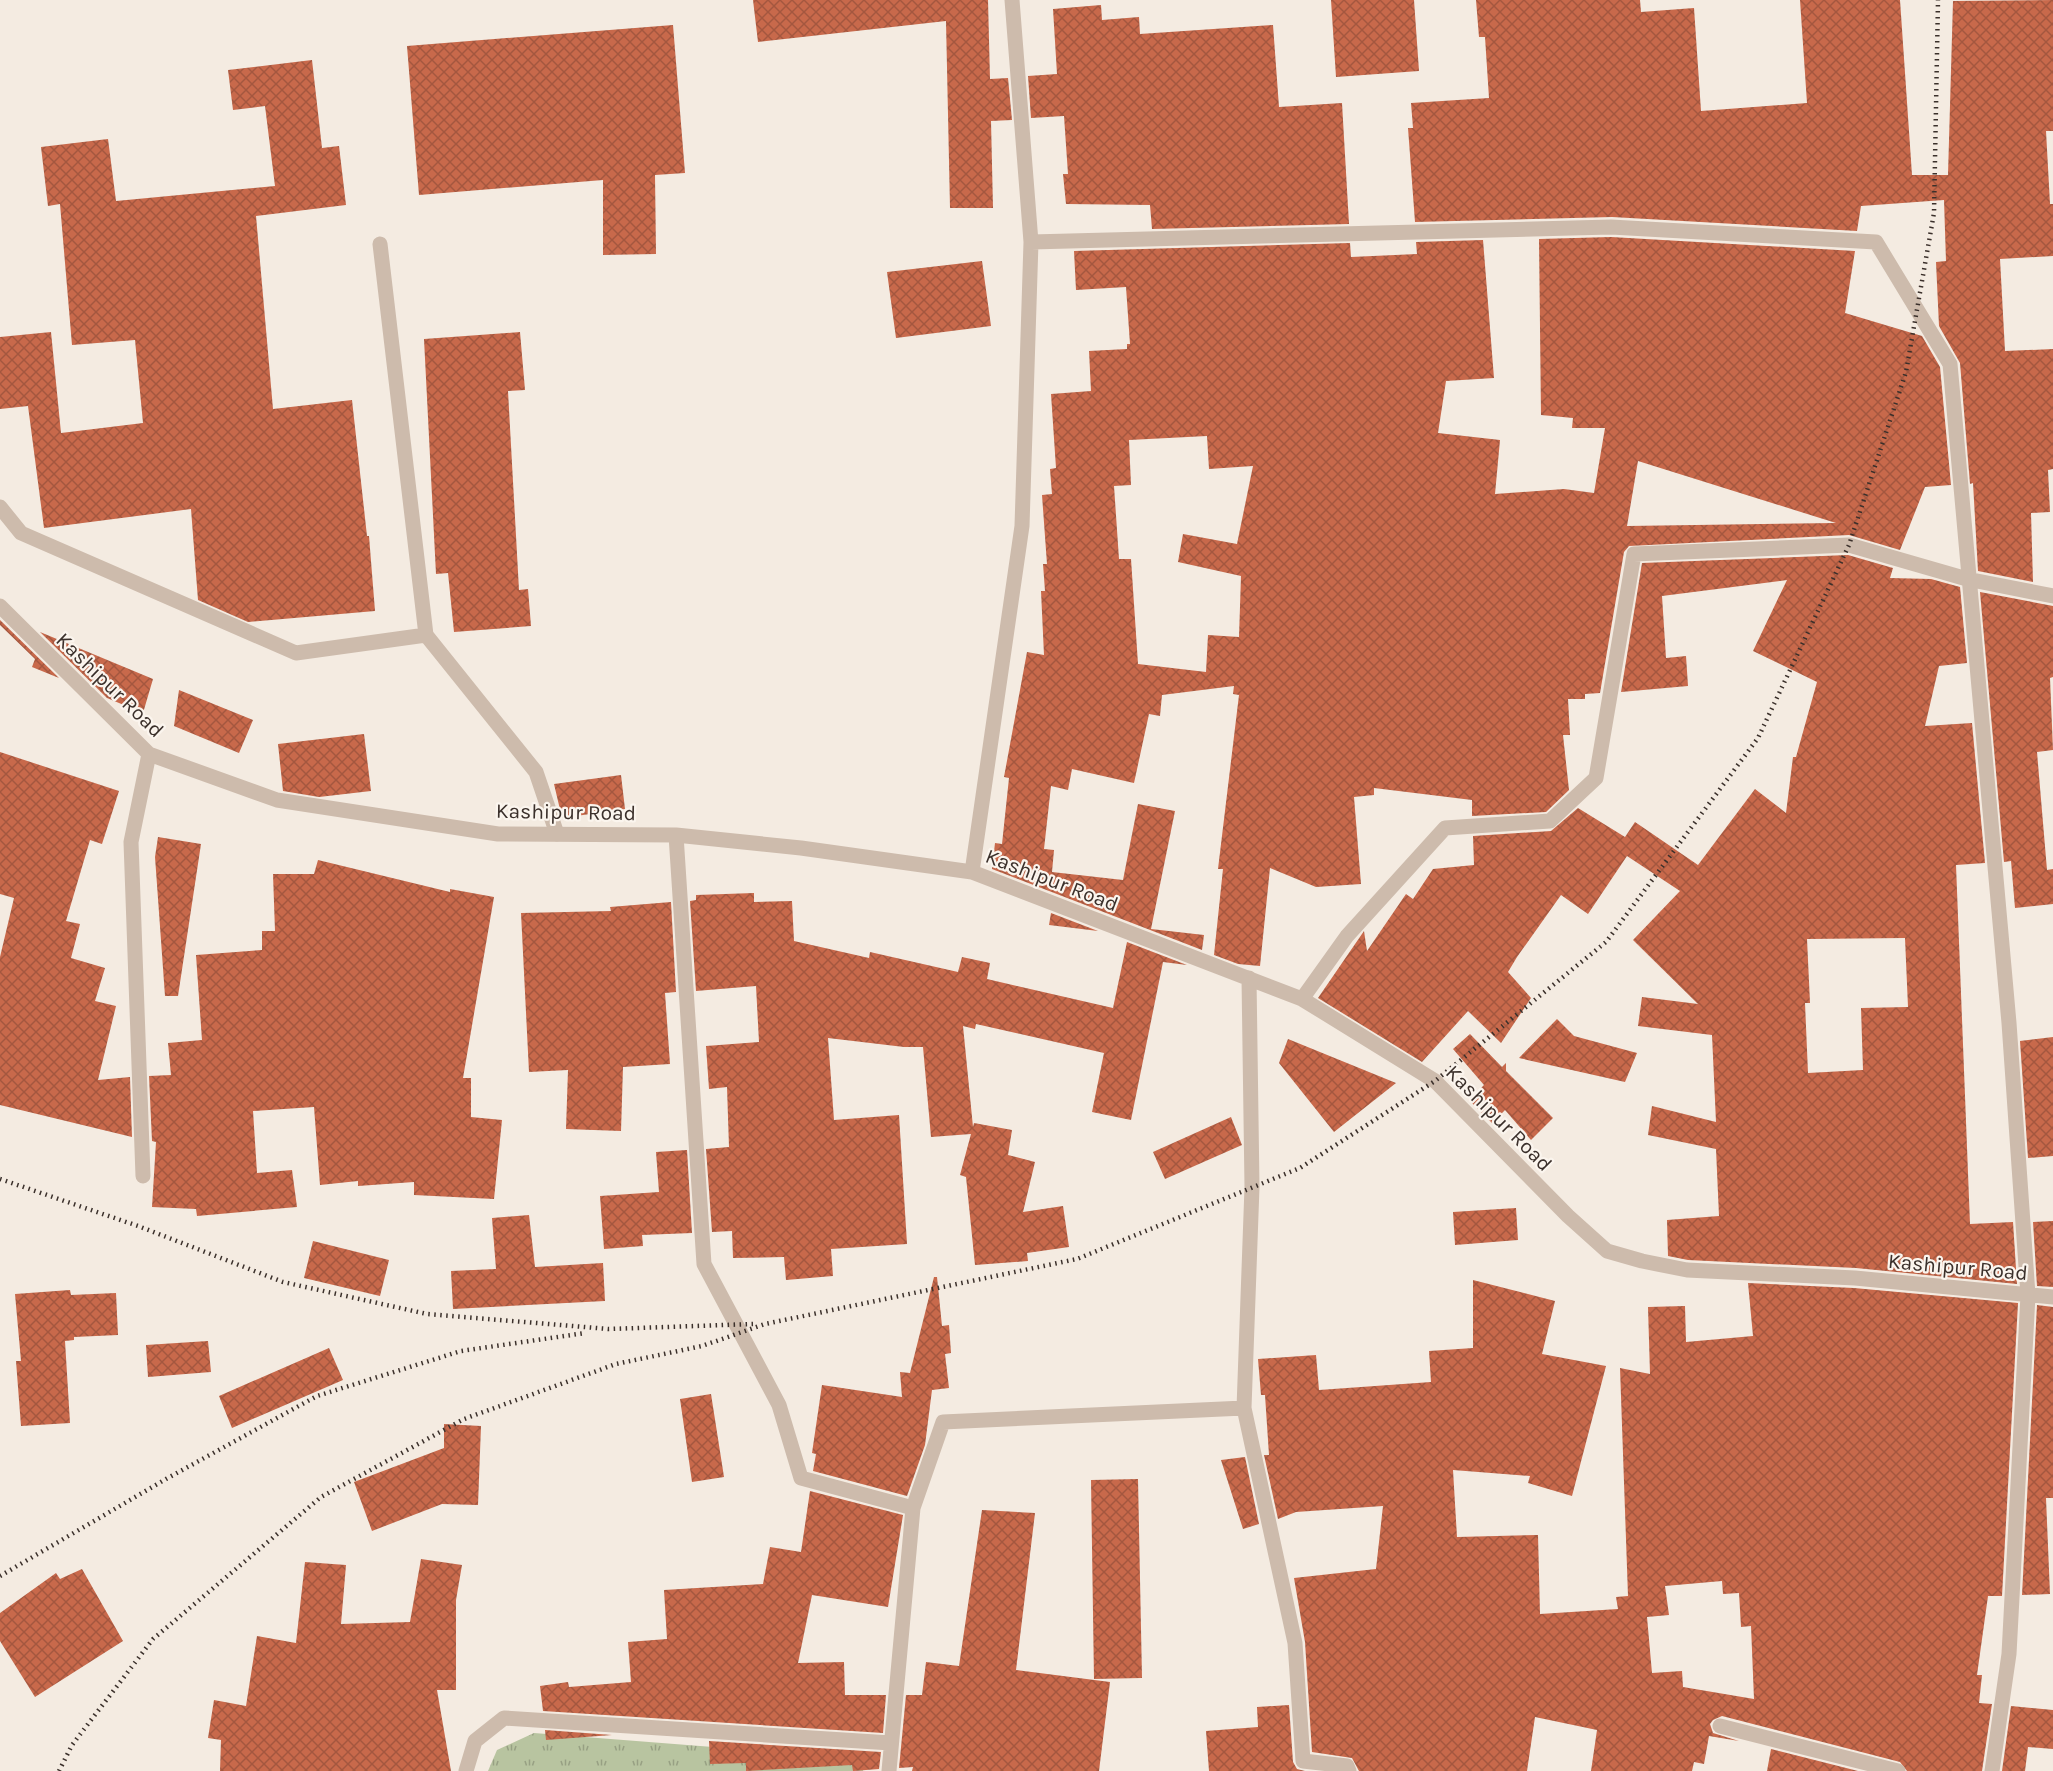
<svg xmlns="http://www.w3.org/2000/svg" width="2053" height="1771" font-family="Karla,sans-serif">
  <style>
    .park { fill: url(#park-tufts) }
    .building { fill: url(#building-cross-hatch); fill-rule: evenodd }
    .lines { fill: none; stroke-linecap: round; stroke-linejoin: round }
    .lane { stroke: #cdbbac; stroke-width: 15 }
    .street { stroke: #cdbbac; stroke-width: 15 }
    .rail { stroke: #3b302b; stroke-width: 4.5; stroke-dasharray: 1.5 4.5; stroke-linecap: butt }
    .labels { text-anchor: middle; dominant-baseline: central; stroke-width: 4.5; stroke-linejoin: round; paint-order: stroke }
    .street-label { font-size: 21px; fill: #3b302b; stroke: #fbf5ee }
  </style>
  <defs>
    <pattern id="park-tufts" width="24" height="20" patternUnits="userSpaceOnUse" patternTransform="scale(1.5)"><rect width="24" height="20" fill="#b8c4a0"/><path d="M3 7l-1-3M5 7V3M7 7l1-3M15 17l-1-3M17 17v-4M19 17l1-3" fill="none" stroke="#97a083"/></pattern>
    <pattern id="building-cross-hatch" width="8" height="8" patternUnits="userSpaceOnUse" patternTransform="scale(1.5)"><rect width="8" height="8" fill="#c8694b"/><path d="M0 0l8 8M0 8l8-8" fill="none" stroke="#a4573f"/></pattern>
  </defs>
  <rect width="100%" height="100%" fill="#f4ebe1"/>
  <path class="park" d="M534,1733L865,1759L863,1771H488L497,1750Z"/>
  <path class="building" d="M753,0H988L990,79L1008,78L1012,120L991,121L993,208H950L946,21L758,42Z
    M1331,0H1414L1419,71L1336,77Z
    M1476,0H1640L1641,12L1694,8L1701,111L1807,103L1800,0H1900L1912,175H1948L1953,1L2053,0V131H2046L2050,204H2053V256L2000,259L2005,351L2053,349V469L2048,470L2050,512L2031,513L2033,582L1978,571L1973,483L1970,484L1960,363L1939,326L1936,262L1946,261L1944,200L1861,206L1857,231L1612,217L1415,222L1408,128H1413L1411,103L1489,98L1485,37H1479Z
    M1101,5L1102,20L1139,17L1140,34L1273,25L1279,107L1342,103L1349,224L1152,229L1150,205L1066,204L1063,174H1068L1064,116L1031,118L1028,76L1057,74L1053,9Z
    M673,25L685,173L655,175L656,254L603,255V180L419,195L407,46Z
    M312,60L322,148L339,146L346,205L256,216L273,409L352,400L367,536H369L375,611L248,622L198,600L191,509L44,528L28,406L0,409V337L51,332L61,433L143,423L135,340L72,345L60,204L48,206L41,147L108,139L116,201L275,186L265,106L233,110L228,70Z
    M1611,237L1855,251L1845,313L1922,336L1940,367L1951,485L1925,487L1900,550L1849,535L1629,546L1624,552L1600,693L1585,694V699H1568L1570,735H1563L1569,790L1546,812L1472,816V800L1374,788V795L1354,797L1361,884L1316,887L1270,868L1260,966L1238,964L1214,955L1223,869H1218L1239,695L1233,694L1234,686L1162,695L1160,716L1149,714L1134,783L1072,769L1068,790L1051,786L1044,849L1054,850L1052,872L1123,880L1138,804L1175,811L1151,929L1204,935L1202,950L992,869L995,843L1002,844L1009,778L1004,777L1027,652L1044,655L1041,591H1045L1043,564H1047L1042,495L1052,494L1050,469L1056,468L1051,394L1091,391L1089,351L1127,349V344H1130L1126,287L1076,290L1074,251L1350,243L1351,257L1417,254L1416,242L1483,240L1494,378L1446,381L1438,433L1500,440L1495,494L1564,489L1594,493L1605,428H1572L1573,418L1541,415L1539,239ZM1207,436L1209,469L1253,466L1237,544L1183,534L1178,562L1241,576L1239,637L1208,635L1206,672L1138,664L1131,559H1119L1114,486L1131,485L1129,440ZM1638,461L1836,523L1627,526Z
    M982,261L991,326L896,338L887,272Z
    M520,332L525,390L508,391L519,590L528,589L531,626L454,632L448,573L436,574L424,339Z
    M1848,555L1893,568L1890,578L1931,579L1960,587L1967,663L1939,666L1925,726L1972,723L1985,863L1956,865L1970,1224L2013,1222L2017,1284L1856,1268L1688,1260L1668,1256L1667,1220L1719,1216L1716,1149L1648,1135L1652,1106L1716,1122L1712,1035L1638,1026L1642,997L1698,1004L1633,940L1680,891L1627,856L1588,914L1561,895L1517,957L1508,972L1531,998L1501,1043L1468,1011L1422,1062L1318,998L1364,931L1367,951L1406,894L1413,899L1433,869L1474,865L1473,836L1551,831L1578,808L1625,837L1635,822L1698,865L1755,789L1786,813L1793,757H1796L1817,682L1753,651L1787,580L1662,596L1666,658L1686,656L1688,686L1621,692L1642,563ZM1905,938L1908,1007L1861,1008L1863,1070L1808,1073L1805,1003H1810L1807,939Z
    M1980,592L2053,606V677L2050,678L2053,750L2037,752L2047,870L2053,869V904L2015,908L2011,861L2004,862Z
    M0,620L59,678L32,667L35,659L0,625Z
    M40,632L153,679L143,713L107,698Z
    M179,690L253,720L239,753L174,726Z
    M364,734L371,791L319,797L283,791L278,744Z
    M0,752L119,791L102,844L90,840L66,921L80,924L71,958L105,968L95,1001L116,1006L98,1080L130,1077L132,1137L0,1105V957L14,898L0,894Z
    M621,775L625,809L562,818L554,784Z
    M158,837L201,844L178,996H165L155,857Z
    M318,860L450,892V889L494,897L463,1078H471V1117L502,1120L494,1199L414,1195V1182L358,1186V1181L320,1185L314,1107L253,1111L257,1173L292,1170L297,1207L197,1216L196,1209L152,1207L156,1142L152,1141L149,1076L171,1075L168,1043L202,1040L196,955L262,950V931H275L273,874H314Z
    M754,893V902L792,901L794,941L869,958L870,952L958,972L962,957L990,963L987,979L1113,1008L1127,942L1187,965L1163,962L1131,1120L1092,1112L1104,1053L976,1024L975,1029L963,1026L973,1127L974,1123L1012,1130L1008,1155L1035,1162L1023,1212L1063,1206L1069,1247L1027,1253L1028,1261L975,1265L966,1177L960,1175L971,1134L931,1137L923,1047H904L828,1038L834,1120L899,1115L907,1244L831,1249L833,1276L786,1280L784,1257L733,1258L732,1231L712,1232L706,1149L729,1147L727,1087L709,1089L706,1046L759,1042L756,986L696,991L690,901L696,900V895Z
    M671,902L676,992L665,993L670,1064L623,1067L621,1131L566,1129L568,1070L529,1072L521,913L611,911L610,907Z
    M1051,913L1098,931L1049,925Z
    M1557,1019L1574,1036L1637,1053L1625,1082L1519,1058Z
    M1470,1034L1502,1067L1506,1063V1071L1553,1118L1531,1140L1505,1110L1492,1123L1469,1100L1484,1085L1453,1049Z
    M2053,1037V1156L2028,1158L2020,1041Z
    M1288,1039L1396,1083L1334,1132L1279,1063Z
    M1231,1117L1242,1145L1165,1179L1153,1152Z
    M687,1150L692,1233L642,1235L643,1246L604,1249L600,1196L659,1192L656,1152Z
    M1516,1208L1518,1240L1455,1245L1453,1212Z
    M529,1215L535,1267L603,1263L605,1301L453,1309L451,1271L496,1269L492,1218Z
    M2053,1221V1287L2037,1286L2033,1222Z
    M313,1241L389,1260L380,1296L304,1278Z
    M934,1277H937L942,1326L949,1325L951,1353L945,1354L949,1388L932,1390L925,1445L907,1496L813,1471L816,1454L812,1453L822,1385L902,1397L900,1372L910,1373Z
    M1473,1280L1555,1301L1542,1354L1606,1366L1572,1496L1528,1483L1530,1476L1453,1470L1457,1537L1538,1535L1540,1614L1618,1609L1616,1597L1628,1596L1620,1368L1650,1374L1648,1307L1685,1306L1686,1342L1753,1336L1748,1283L1854,1288L2018,1303L2002,1596H1988L1977,1675H1982L1979,1703L1992,1704L1982,1771H1907L1900,1762L1722,1716L1713,1720L1710,1724L1713,1733L1739,1741L1709,1736L1704,1764L1694,1762L1692,1771H1591L1597,1730L1535,1717L1527,1771H1359L1352,1758L1312,1752L1305,1642L1294,1578L1376,1569L1383,1506L1296,1512L1278,1519L1264,1455H1269L1265,1395H1261L1258,1359L1316,1355L1319,1390L1431,1382L1429,1351L1473,1348ZM1722,1581L1723,1594L1739,1593L1741,1627L1751,1626L1754,1699L1683,1687L1682,1671L1652,1673L1647,1617L1669,1615L1665,1586Z
    M70,1290L71,1295L116,1293L118,1335L74,1337V1340L65,1341L70,1423L21,1426L16,1361H21L15,1294Z
    M2037,1305L2053,1307V1498H2046L2050,1594L2022,1595Z
    M208,1341L211,1372L148,1377L146,1345Z
    M329,1348L343,1380L232,1428L219,1396Z
    M711,1394L724,1477L692,1482L680,1399Z
    M444,1424L481,1426L478,1505L442,1504L372,1531L354,1482L444,1448Z
    M1245,1457L1259,1524L1243,1529L1221,1460Z
    M1138,1479L1142,1678L1094,1679L1091,1480Z
    M810,1491L903,1515L888,1607L812,1595L798,1663L844,1662L845,1695H886L883,1733L543,1711L540,1686L568,1682L569,1687L631,1682L628,1642L667,1639L664,1590L763,1584L770,1547L801,1552Z
    M982,1510L1035,1513L1016,1670L1110,1682L1099,1771H912L913,1767L899,1768L906,1695H922L926,1662L959,1666Z
    M421,1559L462,1565L456,1600V1690H437L451,1771H220L221,1740L208,1738L214,1700L246,1706L257,1636L296,1643L305,1562L346,1565L341,1624L410,1622Z
    M82,1569L123,1641L35,1697L0,1641V1613L56,1573L60,1579Z
    M1289,1705L1293,1762L1297,1769L1305,1771H1209L1206,1731L1258,1727L1257,1707Z
    M2011,1706L2053,1710V1749L2028,1747L2025,1771H2002Z
    M545,1730L612,1735L546,1740Z
    M709,1741L881,1752L879,1769L853,1771L852,1765L746,1771V1763L710,1764Z
    M1771,1749L1858,1771H1767Z"/>
  <g class="lines">
    <path class="lane" d="M380,244L426,635
      M0,507L21,533L296,653L426,635L536,772L557,834
      M1720,1726L1898,1771"/>
    <path class="street" d="M1031,242L1611,227L1876,242L1950,364L2009,1023L2028,1295L2009,1654L1992,1771
      M0,606L149,754L277,800L498,834L676,835L801,848L972,872L1302,999L1435,1081L1568,1216L1607,1251L1642,1261L1687,1270L1855,1278L2053,1297
      M676,835L704,1264L779,1405L801,1478L913,1508L889,1771
      M972,872L1022,526L1031,242L1012,0
      M1249,978L1252,1187L1244,1408L1295,1643L1303,1761L1347,1766L1349,1771
      M1302,999L1347,936L1445,828L1550,821L1596,778L1634,554L1849,545L1967,579L2053,596
      M143,1176L131,842L149,754
      M913,1508L943,1422L1244,1408
      M466,1771L475,1741L504,1718L891,1743"/>
    <path class="rail" d="M0,1179L138,1226L283,1282L427,1314L609,1329L753,1324
      M0,1576L166,1479L317,1396L461,1351L585,1333
      M59,1771L72,1745L153,1639L321,1497L464,1419L616,1364L702,1346L765,1324L1077,1259L1300,1168L1435,1081L1606,942L1758,738L1849,545L1906,372L1934,213L1938,0"/>
  </g>
  <g class="labels">
    <g class="street-label">
      <text transform="translate(110 685) rotate(44)">Kashipur Road</text>
      <text transform="translate(566 812) rotate(1)">Kashipur Road</text>
      <text transform="translate(1052 880) rotate(21)">Kashipur Road</text>
      <text transform="translate(1499 1118) rotate(45)">Kashipur Road</text>
      <text transform="translate(1958 1267) rotate(5)">Kashipur Road</text>
    </g>
  </g>
</svg>
